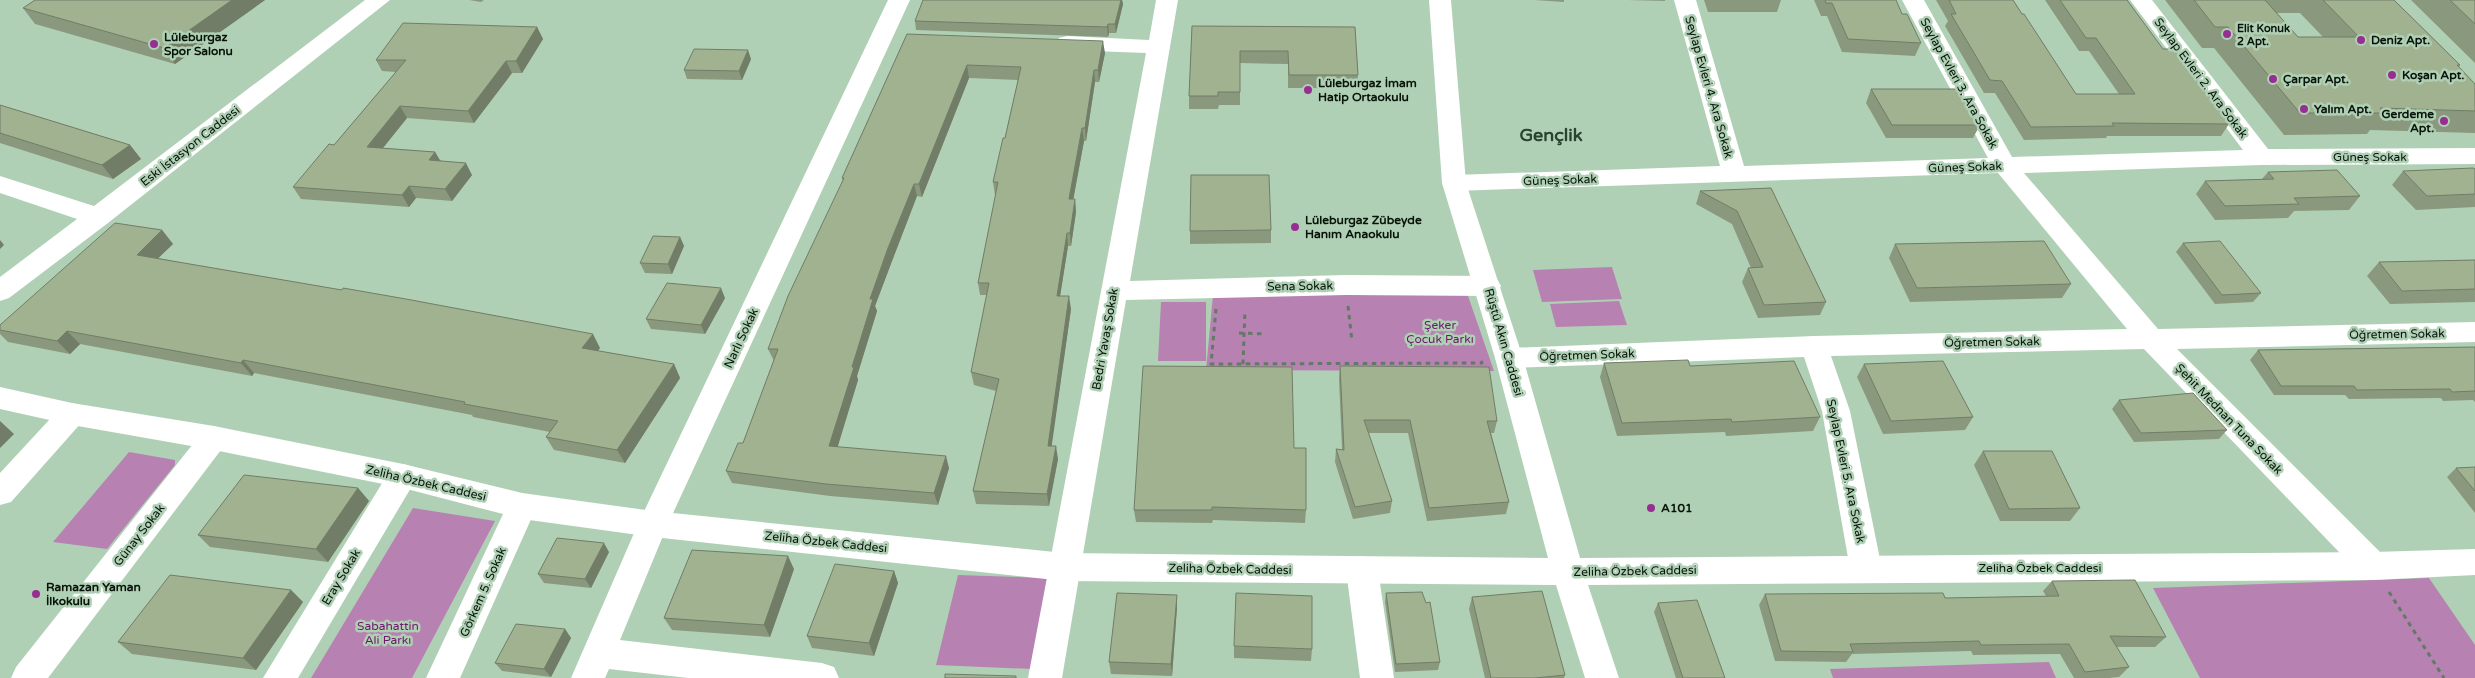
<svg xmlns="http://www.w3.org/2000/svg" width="2475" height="678" font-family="'Varela Round',sans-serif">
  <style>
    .green { fill: #b781b2 }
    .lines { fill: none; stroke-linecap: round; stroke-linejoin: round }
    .path { stroke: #637967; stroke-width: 3; stroke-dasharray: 4.5 4.5; stroke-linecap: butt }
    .street { fill: #fff; fill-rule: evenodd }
    .secondary { fill: #fff; fill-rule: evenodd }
    .wall { fill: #8a997d; fill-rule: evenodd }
    .shaded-wall { fill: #717d66 }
    .building { fill: #a1b291; stroke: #717d66 }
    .poi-dot { fill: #972f93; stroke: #b0d0b5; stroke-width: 2 }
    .labels { text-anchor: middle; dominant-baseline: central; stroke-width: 5; stroke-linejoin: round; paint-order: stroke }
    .far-poi-label { font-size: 11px; font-weight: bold; fill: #08130a; stroke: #b0d0b5; text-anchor: start }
    .poi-label { font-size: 12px; font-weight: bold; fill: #08130a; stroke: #b0d0b5; text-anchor: start }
    .street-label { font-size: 12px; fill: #08130a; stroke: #b0d0b5 }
    .park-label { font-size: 12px; fill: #6e166b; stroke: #b0d0b5 }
    .district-label { font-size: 18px; font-weight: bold; fill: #28432e; stroke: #b0d0b5 }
  </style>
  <rect width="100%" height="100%" fill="#b0d0b5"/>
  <path class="green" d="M1612,267L1622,299L1542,302L1533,270Z
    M1467,293L1494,371L1206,370L1213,295Z
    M1619,301L1627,325L1556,327L1550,304Z
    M1161,302H1206V361H1158Z
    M129,452L175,460V465L107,549L53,542Z
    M413,508L495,521L412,678H311Z
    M958,575L1049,578L1033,669L936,665Z
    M2429,578L2475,645V678H2200L2153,588Z
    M2049,662L2056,678H1833L1830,669Z"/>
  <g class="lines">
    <path class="path" d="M1348,306L1352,341
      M1216,309L1211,364L1482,363L1481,361
      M1239,333L1266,334
      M1243,364L1245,310
      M2389,592L2444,678"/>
    <path class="street" d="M888,0H910L668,524L620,640L822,663L834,667L839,678H688L609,669L605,678H571L638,524Z
      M1156,0H1178L1130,281L1346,275L1488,276L1497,279L1501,286L1497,293L1488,296L1346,295L1126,300L1062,678H1028L1146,53L1067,50L1059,48L1056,43L1059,38L1067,36L1149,40Z
      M1674,0H1696L1744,166L1988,158L1902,0H1924L2012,157L2243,150L2130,0H2152L2268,149L2475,148V164L2261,165L2024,173L2158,329L2475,322V342L2177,349L2384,556L2389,566L2384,576L2373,580L2362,576L2144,349L1831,356L1850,411L1882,569L1877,579L1866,583L1855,579L1850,569L1822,411L1804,357L1509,368L1499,365L1495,358L1499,351L1509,348L1814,336L2127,329L1998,173L1454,191L1445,189L1442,183L1445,177L1454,175L1720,166Z
      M72,403L82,406L86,414L82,422L11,502L0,505V473L62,406Z
      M214,426L224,430L229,438L224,446L48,678H11L16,667L204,430Z
      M403,464L414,467L418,476L298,678H263L392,467Z
      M522,493L533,497L537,506L460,678H426L511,497Z
      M1362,556L1373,560L1378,570L1394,678H1360L1346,570L1351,560Z"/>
    <path class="secondary" d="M365,0H390L108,223L9,298L0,301V277L77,219L0,193V176L94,206Z
      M1429,0H1451L1466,183L1523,358L1580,558L2373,552L2475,549V575L2373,580L1588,585L1619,678H1585L1556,585L1064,581L653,537L522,519L403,488L214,450L72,425L0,409V387L72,403L214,426L403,464L522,493L653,511L1064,553L1548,558L1495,358L1442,183Z"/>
  </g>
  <path class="wall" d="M35,0H265L175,64L35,24L23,8Z
    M469,0H484L481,2Z
    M923,0H1122L1123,4L1116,33H1109L1108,37L916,30L915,21Z
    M1534,0H1564V2Z
    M1627,0H1665V1Z
    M1704,0H1781L1777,12H1708Z
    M1814,0H1896L1902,14L1921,43L1915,56L1842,52L1827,16H1821Z
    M1936,0H2013L2022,14L2076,94H2119L2089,51H2079L2045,0H2127L2163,49L2229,124L2221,136H2107L2106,138L2024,140L1995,93H1984L1945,26L1948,21Z
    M2165,0H2394L2460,65L2459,67L2475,84V133L2370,130L2367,134L2284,135L2214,48H2202ZM2277,13H2300L2323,37H2298Z
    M2411,0H2475V63Z
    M1192,26L1355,27L1358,75L1357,88H1288V64L1240,63V105H1219L1218,109H1189V96Z
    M537,27L543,39L522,73H512L474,123L407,118L383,148L435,152L440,160L472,175L452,201L416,198L409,207L301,199L293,187L334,145L396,72L382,71L376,60Z
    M907,34L1105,53L1099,82H1095L1086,141H1084L1073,199H1075L1076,212L1071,246H1068L1060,296L1071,309L1051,446L1058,459L1049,506L976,504L973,491L996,391L974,385L971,372L987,295H980L978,283L996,195H995L993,182L1005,138L1018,80L969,78L922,197L917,196L892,261L875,306L877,311L857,376L858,380L837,447L949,468L938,505L830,496L732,483L726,471L743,443L774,361L768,349L843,181L842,178Z
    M751,59L742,80L687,79L684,70Z
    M1871,89L1980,125L1973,138H1886L1866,103Z
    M0,105L130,145L141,159L113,179L0,143Z
    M2475,169V207L2416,210L2392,185L2403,171Z
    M2268,172L2360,196L2349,210L2294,211L2288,218L2215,220L2196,194L2205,181L2262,179Z
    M1771,188L1826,302L1820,315L1758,318L1742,282L1748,268H1751L1732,224L1696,204L1700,191Z
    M162,230L173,244L158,258L600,348L597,351L674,364L680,378L625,463L554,450L546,437L550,432L473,417L472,415L254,373L252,376L80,344L70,354L8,342L0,334V325Z
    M1271,230V243L1190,244V231Z
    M680,237L684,246L672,274L645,273L640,263Z
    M2183,243L2261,293L2253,302L2215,304L2176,252Z
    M1895,244L2071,284L2062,298L1910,302L1889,258Z
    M2475,260V302L2390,304L2367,276L2379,262Z
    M725,298L705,334L651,329L646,319Z
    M2475,347V402L2473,400L2443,401L2441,398L2349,399L2345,395H2274L2250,360L2258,350Z
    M1604,363L1690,366L1820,417L1813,431L1726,436L1725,432L1617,436L1600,377Z
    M1864,364L1973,417L1965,430L1883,434L1857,377Z
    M1340,366L1497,421L1494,433H1491L1509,502L1506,514L1427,521L1408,433H1368L1392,501L1390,513L1353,519L1335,462L1336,449L1342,450L1339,379Z
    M2119,400L2227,430L2219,439L2134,442L2112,409Z
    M1294,448L1306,510L1305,523L1213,520L1212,523L1136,522L1134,510Z
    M1983,451L2080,508L2070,521H2000L1974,465Z
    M2475,467V513L2447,477L2456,468Z
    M358,488L369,501L328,562L210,547L198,535Z
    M609,552L591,588L544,583L538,574Z
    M794,569L770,637L672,630L664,618Z
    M894,571L898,583L874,656L812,648L807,636Z
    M2052,581L2166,637L2155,647H2116L2129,667L2119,677L2109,678H2074L2060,654L1973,655L1971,651L1852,654L1846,662L1775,661L1759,605L1765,594L1945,598L2046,596L2043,591Z
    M291,590L303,602L256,670L132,654L118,642Z
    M1386,593L1440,662L1438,670L1395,672L1385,602Z
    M1177,595V607L1172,676L1111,674L1109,662Z
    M1472,597L1565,675L1564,678H1485L1469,609Z
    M1658,603L1725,678H1676L1654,612Z
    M565,629L571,638L551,677L502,671L495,663Z
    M1234,646L1312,649L1311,661L1234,658Z"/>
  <path class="shaded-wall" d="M232,0H265L175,64L164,48Z
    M1121,0H1122L1123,4L1116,33L1115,24Z
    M1108,24L1109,33L1108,37L1107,27Z
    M537,27L543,39L522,73L516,61Z
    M1103,41L1105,53L1099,82L1098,70Z
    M748,50L751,59L742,80L739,71Z
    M506,61L512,73L474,123L468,111Z
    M967,65L969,78L922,197L919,184Z
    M1094,70L1095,82L1086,141L1085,128Z
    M400,106L407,118L374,159L367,147Z
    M1082,128L1084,141L1071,212L1069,199Z
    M130,145L141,159L113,179L102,165Z
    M435,152L442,164L429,160Z
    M466,163L472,175L452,201L445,189Z
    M914,184L917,196L892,261L875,306L877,311L857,376L858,380L834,459L829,446L852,367L870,299L888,248Z
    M409,186L416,198L409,207L402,195Z
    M1075,199L1076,212L1071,246L1070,233Z
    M162,230L173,244L148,268L137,255Z
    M1067,233L1068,246L1058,309L1057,296Z
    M680,237L684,246L672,274L668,264Z
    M0,240L4,245L0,249Z
    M721,288L725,298L705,334L701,325Z
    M1069,296L1071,309L1050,458L1048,446Z
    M67,331L80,344L70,354L57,341Z
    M593,334L600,348L590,362L582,348Z
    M243,360L254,373L252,376L241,363Z
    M674,364L680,378L625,463L617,450Z
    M0,421L14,434L0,448Z
    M1056,446L1058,459L1049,506L1047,494Z
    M946,456L949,468L938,505L934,493Z
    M358,488L369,501L328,562L316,549Z
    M604,543L609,552L591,588L585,579Z
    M788,556L794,569L770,637L764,625Z
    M894,571L898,583L874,656L869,643Z
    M291,590L303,602L256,670L243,658Z
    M1177,595V607L1172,676L1171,664Z
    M565,629L571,638L551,677L544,669Z"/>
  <path class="building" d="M35,0H232L164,48L23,8Z
    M923,0H1121L1115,24H1108L1107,27L915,21Z
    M1825,0H1896L1902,14H1907L1921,43L1848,39L1832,3H1826Z
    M1949,0H2013L2022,14H2024L2076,94H2135L2096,38H2086L2060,0H2127L2163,49H2175L2229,124L2112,123L2114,126L2031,127L2002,81L1990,80L1951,14H1956Z
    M2194,0H2265L2298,37H2359L2323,0H2394L2460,65H2457L2475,84V111L2380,108L2384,113H2300L2228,27H2215Z
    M2450,0H2475V24Z
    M403,23L537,27L516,61H506L468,111L400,106L367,147L435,152L429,160L466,163L445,189L409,186L402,195L293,187L329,144L334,145L406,60H376Z
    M1192,26L1355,27L1358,75H1289L1288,51H1240V92H1218V96H1189Z
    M907,34L1103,41L1098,70H1094L1085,128H1082L1069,199H1075L1070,233H1067L1057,296H1069L1048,446H1056L1047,494L973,491L999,379L971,372L989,283H978L998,182H993L1003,138H1005L1021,67L967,65L919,184H914L888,248L870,299H873L852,367H854L829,446L946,456L934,493L826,484L726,471L738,443H743L778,349H768L788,296L844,178H842Z
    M694,49L748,50L739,71L684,70Z
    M1871,89H1957L1980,125H1892Z
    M0,105L130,145L102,165L0,133Z
    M2473,168L2475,169V194L2427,196L2403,171Z
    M2337,170L2360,196L2294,198L2299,204L2225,206L2205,181L2274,179L2268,172Z
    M1191,175H1269L1271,230L1190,231Z
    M1771,188L1826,302L1764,305L1748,268L1763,267L1737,211L1700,191Z
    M115,223L162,230L137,255L342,290L343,288L406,299L593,334L582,348L674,364L617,450L546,437L558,421L464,404L465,402L243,360L241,363L67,331L57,341L0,330V325Z
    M653,236L680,237L668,264L640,263Z
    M2044,241L2071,284L1917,288L1895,244Z
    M2220,241L2261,293L2222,295L2183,243Z
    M2475,260V289L2402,291L2379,262Z
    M667,283L721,288L701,325L646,319Z
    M2475,347V391L2452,392L2450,389L2357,390L2354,386H2281L2258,350Z
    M1688,360L1690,366L1794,361L1820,417L1732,422L1731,419L1622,423L1604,363Z
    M1943,361L1973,417L1891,421L1864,364Z
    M1143,366L1292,367L1294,448H1306V510L1212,507V510H1134Z
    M1340,366L1489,367L1497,421H1487L1509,502L1429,508L1410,420H1364L1392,501L1355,507L1336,449L1344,450Z
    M2193,393L2227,430L2141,433L2119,400Z
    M1983,451H2052L2080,508L2009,509Z
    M2475,467V491L2456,468Z
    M244,475L358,488L316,549L198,535Z
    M557,538L604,543L585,579L538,574Z
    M692,550L788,556L764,625L664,618Z
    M835,564L894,571L869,643L807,636Z
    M170,575L291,590L243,658L118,642Z
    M2135,580L2166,637L2110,636L2129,667L2085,672L2069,644L1981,645L1979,641L1850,644L1853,652L1781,651L1765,594L1943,593L1945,598L2059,596L2052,581Z
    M1542,591L1565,675L1535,678H1491L1472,597Z
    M1422,592L1426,603L1430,602L1440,662L1396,664L1386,593Z
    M1117,593L1177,595L1171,664L1109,662Z
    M1236,593L1312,596V649L1234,646Z
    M1697,600L1725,678H1683L1658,603Z
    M516,624L565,629L544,669L495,663Z
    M945,674L1016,676V678H945Z"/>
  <g class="poi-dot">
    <circle cx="2227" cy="34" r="5"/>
    <circle cx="2361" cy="40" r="5"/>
    <circle cx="154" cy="44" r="5"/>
    <circle cx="2392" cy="75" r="5"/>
    <circle cx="2273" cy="79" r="5"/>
    <circle cx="1308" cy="90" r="5"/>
    <circle cx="2304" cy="109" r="5"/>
    <circle cx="2444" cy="121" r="5"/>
    <circle cx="1295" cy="227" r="5"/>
    <circle cx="1651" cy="508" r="5"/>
    <circle cx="36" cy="594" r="5"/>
  </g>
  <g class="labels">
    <g class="far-poi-label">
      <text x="2237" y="28">Elit Konuk<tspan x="2237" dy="13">2 Apt.</tspan></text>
    </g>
    <g class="poi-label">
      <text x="164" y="37">Lüleburgaz<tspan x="164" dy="14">Spor Salonu</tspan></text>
      <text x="2371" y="40">Deniz Apt.</text>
      <text x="2402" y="75">Koşan Apt.</text>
      <text x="2283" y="79">Çarpar Apt.</text>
      <text x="1318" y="83">Lüleburgaz İmam<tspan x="1318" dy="14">Hatip Ortaokulu</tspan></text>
      <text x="2314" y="109">Yalım Apt.</text>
      <text x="2434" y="114" text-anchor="end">Gerdeme<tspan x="2434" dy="14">Apt.</tspan></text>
      <text x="1305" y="220">Lüleburgaz Zübeyde<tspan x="1305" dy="14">Hanım Anaokulu</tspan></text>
      <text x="1661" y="508">A101</text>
      <text x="46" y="587">Ramazan Yaman<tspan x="46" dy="14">İlkokulu</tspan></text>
    </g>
    <g class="street-label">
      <text transform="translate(2201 78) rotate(53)">Seylap Evleri 2. Ara Sokak</text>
      <text transform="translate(1959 83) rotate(61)">Seylap Evleri 3. Ara Sokak</text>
      <text transform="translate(1709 87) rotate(74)">Seylap Evleri 4. Ara Sokak</text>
      <text transform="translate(190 146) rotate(-38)">Eski İstasyon Caddesi</text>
      <text x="2370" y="157">Güneş Sokak</text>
      <text transform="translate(1965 167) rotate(-2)">Güneş Sokak</text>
      <text transform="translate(1560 180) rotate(-2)">Güneş Sokak</text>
      <text transform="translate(1300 286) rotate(-1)">Sena Sokak</text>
      <text transform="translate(2397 334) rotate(-1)">Öğretmen Sokak</text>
      <text transform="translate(741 338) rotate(-65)">Narlı Sokak</text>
      <text transform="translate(1105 339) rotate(-80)">Bedri Yavaş Sokak</text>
      <text transform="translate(1504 342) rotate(74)">Rüştü Akın Caddesi</text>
      <text transform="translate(1992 342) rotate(-1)">Öğretmen Sokak</text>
      <text transform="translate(1587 355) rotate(-2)">Öğretmen Sokak</text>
      <text transform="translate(2229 419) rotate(46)">Şehit Mednan Tuna Sokak</text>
      <text transform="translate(1846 471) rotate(78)">Seylap Evleri 5. Ara Sokak</text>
      <text transform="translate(426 483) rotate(13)">Zeliha Özbek Caddesi</text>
      <text transform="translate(139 535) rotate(-52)">Günay Sokak</text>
      <text transform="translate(826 542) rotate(6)">Zeliha Özbek Caddesi</text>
      <text x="2040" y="568">Zeliha Özbek Caddesi</text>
      <text transform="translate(1230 569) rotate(1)">Zeliha Özbek Caddesi</text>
      <text transform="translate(1635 571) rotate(-1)">Zeliha Özbek Caddesi</text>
      <text transform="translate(341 577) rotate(-59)">Eray Sokak</text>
      <text transform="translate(483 592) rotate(-66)">Görkem 5. Sokak</text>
    </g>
    <g class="park-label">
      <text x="1440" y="325">Şeker<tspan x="1440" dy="14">Çocuk Parkı</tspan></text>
      <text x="388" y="626">Sabahattin<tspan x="388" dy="14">Ali Parkı</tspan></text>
    </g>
    <g class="district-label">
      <text x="1551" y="135">Gençlik</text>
    </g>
  </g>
</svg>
